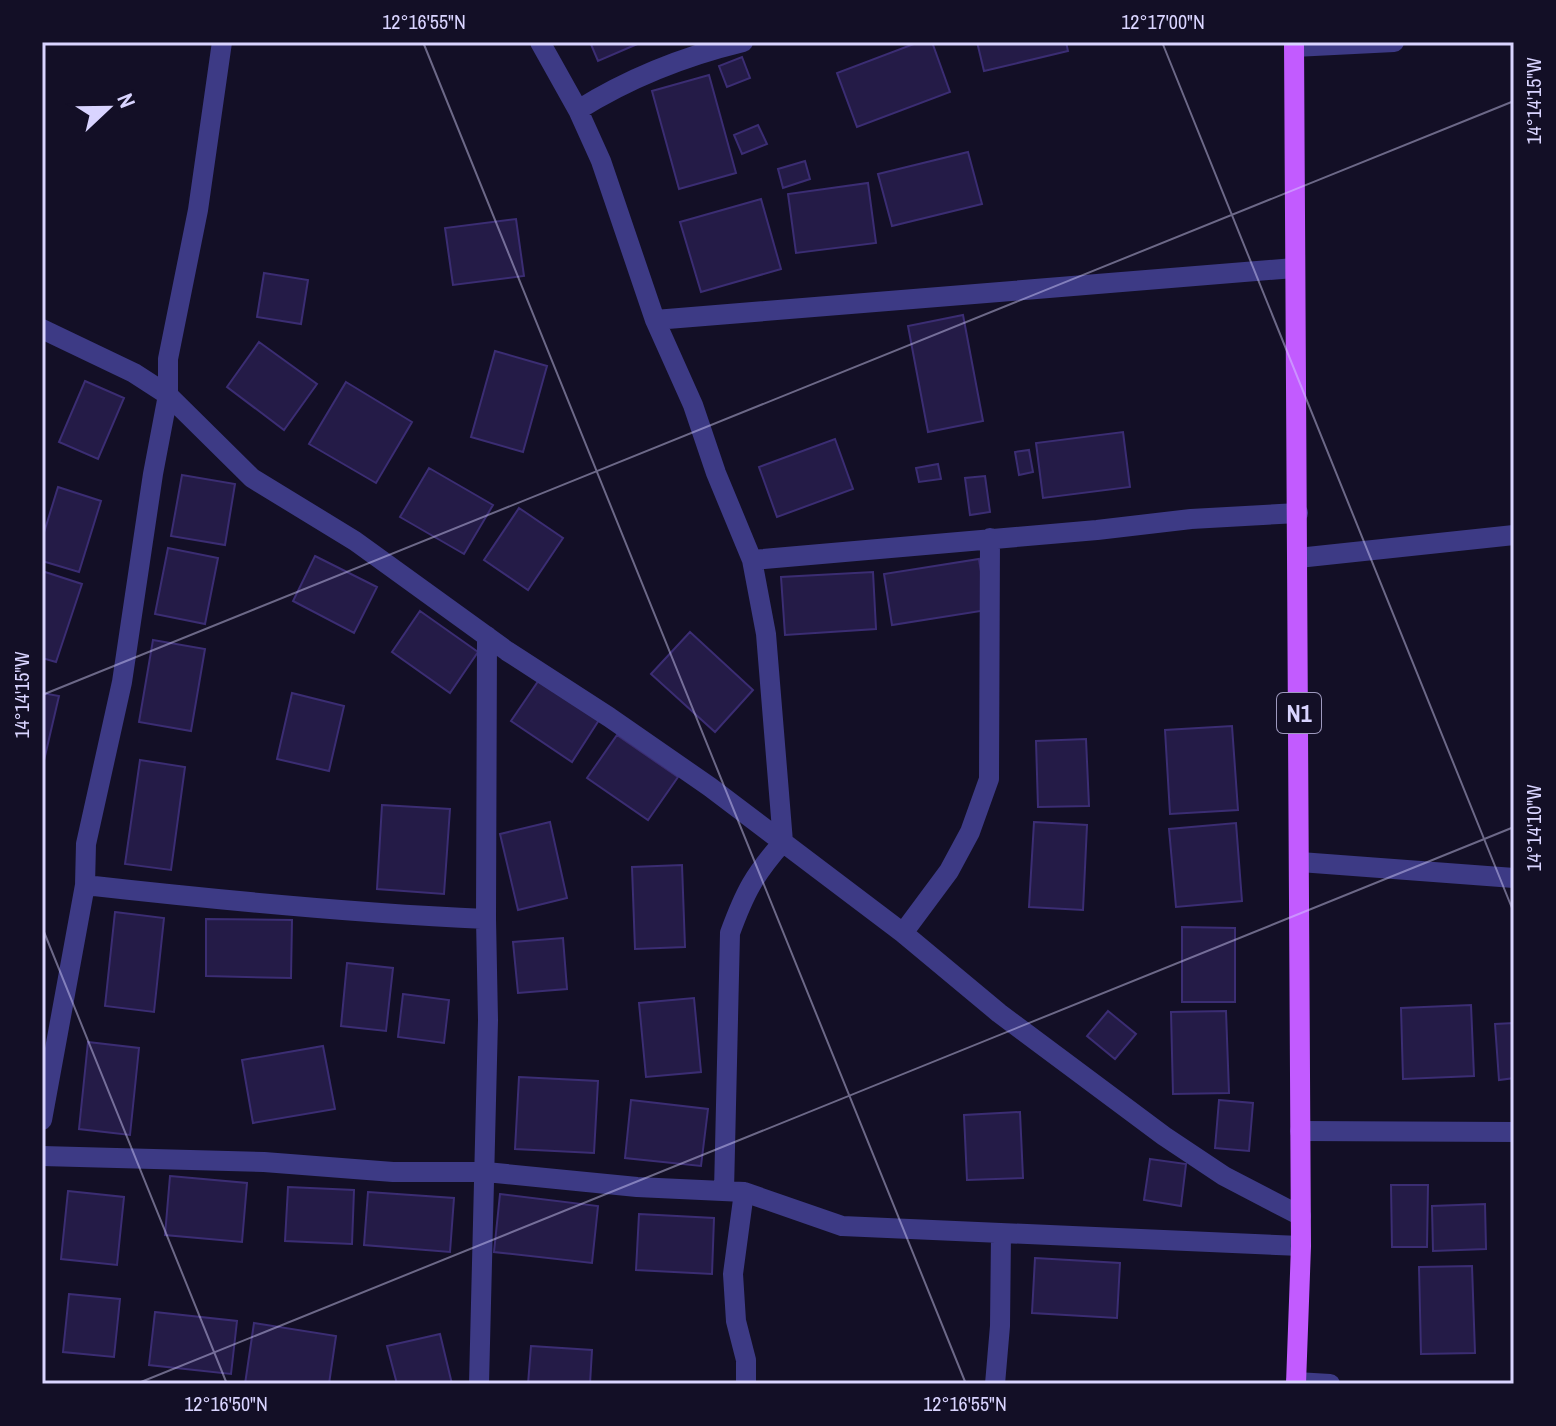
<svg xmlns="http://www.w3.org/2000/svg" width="1556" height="1426" font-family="'Archivo Narrow',sans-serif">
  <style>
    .building { fill: #241b47; stroke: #3b2d73; stroke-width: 2 }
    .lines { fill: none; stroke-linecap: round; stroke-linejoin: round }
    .minor { stroke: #3d3a85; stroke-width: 20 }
    .major { stroke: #c25bff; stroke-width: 20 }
    .ticks { fill: none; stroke: #d9d4ff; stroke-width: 2; stroke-opacity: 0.45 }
    .labels { text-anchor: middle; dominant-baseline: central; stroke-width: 7; stroke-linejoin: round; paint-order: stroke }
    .shield { fill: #130f26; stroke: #9e99be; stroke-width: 2 }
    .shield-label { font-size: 24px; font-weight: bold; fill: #d9d4ff }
    .neatline { fill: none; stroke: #d9d4ff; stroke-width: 3 }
    .ticks-label { font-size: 20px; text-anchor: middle; fill: #d9d4ff }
  </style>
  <rect width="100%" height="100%" fill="#130f26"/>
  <path class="building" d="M590,42H642L598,61Z
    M919,42H932L950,92L857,127L837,73Z
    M977,42H1066L1068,51L984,71Z
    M742,57L750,78L727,87L719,66Z
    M709,75L736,173L679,189L652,91Z
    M758,125L767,144L742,154L734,135Z
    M968,152L982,204L892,226L878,174Z
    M805,161L810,179L783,188L778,169Z
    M868,183L876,243L796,253L788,194Z
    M761,199L781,269L701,292L680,222Z
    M516,219L524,276L453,285L445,228Z
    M264,273L308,280L301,324L257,317Z
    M963,315L983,421L928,432L908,326Z
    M259,342L317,384L284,430L227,387Z
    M495,351L547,366L523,452L471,437Z
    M85,381L124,398L98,459L59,442Z
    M346,382L412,422L376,483L309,444Z
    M1123,432L1130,487L1043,498L1036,443Z
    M835,439L853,489L777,517L759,467Z
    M1029,450L1033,472L1019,475L1015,452Z
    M938,464L941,479L919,482L916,468Z
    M429,468L493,505L464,554L400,517Z
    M182,475L235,484L225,545L171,536Z
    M985,476L990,512L970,515L965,478Z
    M58,487L101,501L79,572L42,561V539Z
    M519,508L563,538L528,590L484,560Z
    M168,548L218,558L205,624L155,614Z
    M315,556L377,587L354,633L293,601Z
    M979,559L987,610L892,625L884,574Z
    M42,571L82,584L56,662L42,658Z
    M873,572L876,629L785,635L781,577Z
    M420,611L478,652L450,693L392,652Z
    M690,632L753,690L715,732L651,674Z
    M153,640L205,649L191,731L139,722Z
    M539,680L599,720L572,762L511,721Z
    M42,693L59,696L42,769Z
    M292,693L344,706L329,771L277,759Z
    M1232,726L1238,810L1170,814L1165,730Z
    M617,735L678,777L648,820L587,778Z
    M1086,739L1089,806L1038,807L1036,741Z
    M140,760L185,767L171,870L125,864Z
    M382,805L450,809L444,894L377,889Z
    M550,822L567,898L518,910L500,834Z
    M1034,822L1087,825L1083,910L1029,907Z
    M1236,823L1242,901L1176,907L1169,829Z
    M682,865L685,947L635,949L632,867Z
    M115,912L164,918L154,1012L105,1006Z
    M206,919L292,920L291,978L206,976Z
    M1182,927L1235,928V1002H1182Z
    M563,938L567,989L518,993L513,942Z
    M347,963L393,968L386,1031L341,1026Z
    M403,994L449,1000L444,1043L398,1037Z
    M694,998L701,1072L646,1077L639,1003Z
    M1471,1005L1474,1076L1403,1079L1401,1008Z
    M1108,1011L1136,1034L1115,1059L1087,1036Z
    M1226,1011L1229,1093L1173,1094L1171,1012Z
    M1514,1023V1078L1499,1080L1495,1024Z
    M88,1042L139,1048L130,1135L79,1129Z
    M323,1046L335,1109L253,1123L242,1060Z
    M519,1077L598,1081L594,1153L515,1149Z
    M631,1100L708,1109L701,1166L625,1158Z
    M1219,1100L1253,1103L1249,1151L1215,1148Z
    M1020,1112L1023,1178L967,1180L964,1115Z
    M1150,1159L1186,1164L1181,1206L1144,1200Z
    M170,1176L247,1183L242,1242L165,1235Z
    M1391,1185H1428L1427,1247H1392Z
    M288,1187L354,1190L352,1244L285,1241Z
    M68,1191L124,1197L117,1265L61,1259Z
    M368,1192L454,1198L450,1252L364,1245Z
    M500,1194L598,1206L592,1263L494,1252Z
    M1485,1204L1486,1249L1433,1251L1432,1206Z
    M639,1214L714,1218L712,1274L636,1270Z
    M1035,1258L1120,1263L1117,1318L1032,1313Z
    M1472,1266L1475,1353L1421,1354L1419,1267Z
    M69,1294L120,1299L114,1357L63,1352Z
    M155,1312L237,1321L231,1374L149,1365Z
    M254,1323L336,1336L329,1384H245Z
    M440,1334L452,1384H397L387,1346Z
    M531,1346L592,1350L590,1384H528Z"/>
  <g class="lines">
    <path class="minor" d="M540,42L578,110L601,161L655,320L693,405L716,473L752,560L1097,530L1191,519L1298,513
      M1294,47L1394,42
      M578,110C629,78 685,56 743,42
      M655,320L1294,268
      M42,329L134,373L168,395L252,478L355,541L507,651L609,717L710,787L903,933L999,1013L1164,1136L1224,1176L1301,1216
      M1298,558L1514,535
      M1300,862L1514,878
      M85,885C218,900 352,913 486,919
      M903,933L949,871L970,832L989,779L990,538
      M42,1120L85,885L86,844L122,682L153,474L168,395V359L198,210L222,42
      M1300,1131L1514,1132
      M42,1156L264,1162L393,1172H486L637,1187L744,1192L842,1226L1301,1246
      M724,1191L730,933C745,892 754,875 783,842L766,634L752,560
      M744,1192L733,1274L736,1321L746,1360V1384
      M1296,1382L1330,1384
      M479,1384L488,1020L486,919L487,636
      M995,1384L1000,1326L1001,1234"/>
    <path class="major" d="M1294,42L1301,1246L1296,1384"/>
  </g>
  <path class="ticks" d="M423,42L966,1384M1162,42L1514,913M42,695L1514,101M42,927L227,1384M136,1384L1514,827"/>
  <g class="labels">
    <rect class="shield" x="1277" y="693" width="44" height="40" rx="6"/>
    <g class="shield-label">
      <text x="1299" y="713">N1</text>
    </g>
  </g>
  <rect width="1556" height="1426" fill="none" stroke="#130f26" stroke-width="88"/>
  <g transform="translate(108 108) rotate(68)" stroke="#130f26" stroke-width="6" paint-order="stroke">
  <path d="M0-6L14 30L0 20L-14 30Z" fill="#d9d4ff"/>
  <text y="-12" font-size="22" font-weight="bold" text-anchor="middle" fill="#d9d4ff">N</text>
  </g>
  <rect x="44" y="44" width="1468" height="1338" class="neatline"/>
  <g class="ticks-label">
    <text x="424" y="29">12°16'55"N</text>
    <text x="1163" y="29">12°17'00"N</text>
    <text transform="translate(1534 101) rotate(-90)" y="7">14°14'15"W</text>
    <text transform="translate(22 695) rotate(-90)" y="7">14°14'15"W</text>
    <text transform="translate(1534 828) rotate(-90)" y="7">14°14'10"W</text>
    <text x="226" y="1411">12°16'50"N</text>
    <text x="965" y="1411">12°16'55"N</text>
  </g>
</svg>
